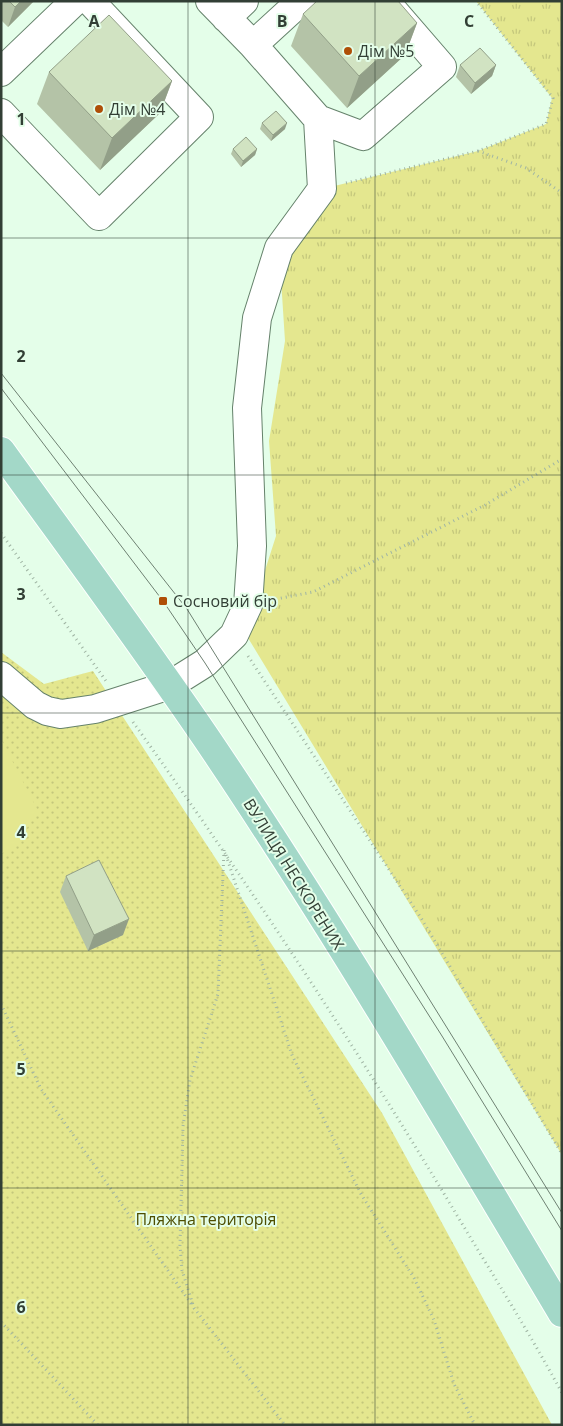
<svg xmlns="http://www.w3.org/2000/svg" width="563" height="1426" font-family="'Open Sans',sans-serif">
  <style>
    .grass { fill: url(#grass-tufts) }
    .park { fill: url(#park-dots) }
    .pitch { fill: #e4e78f }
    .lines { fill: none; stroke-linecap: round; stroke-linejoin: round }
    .minor-casing { stroke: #65826b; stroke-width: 30 }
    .major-casing { stroke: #fff; stroke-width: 30 }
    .path { stroke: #a0b5a4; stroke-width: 3; stroke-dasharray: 1 4; stroke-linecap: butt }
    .minor { stroke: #fff; stroke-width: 28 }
    .major { stroke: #a3d8c8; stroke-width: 28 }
    .tram { stroke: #6e8072; stroke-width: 1 }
    .wall { fill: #b4c3a7 }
    .shaded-wall { fill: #929f88 }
    .building { fill: #d1e3c2; stroke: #929f88 }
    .grid { fill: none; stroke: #323f35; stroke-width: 1; stroke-opacity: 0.55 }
    .poi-dot { fill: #af4f07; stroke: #e4fee9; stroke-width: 2 }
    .labels { text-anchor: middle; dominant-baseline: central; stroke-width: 4; stroke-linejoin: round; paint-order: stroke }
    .poi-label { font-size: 16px; fill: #323f35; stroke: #e4fee9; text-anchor: start }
    .street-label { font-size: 16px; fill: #323f35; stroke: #e4fee9 }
    .park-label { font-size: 16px; fill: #4e4e00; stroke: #e4fee9 }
    .grid-label { font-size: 16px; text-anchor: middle; font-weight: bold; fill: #323f35; stroke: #e4fee9; stroke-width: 4; stroke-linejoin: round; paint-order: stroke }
  </style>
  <defs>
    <pattern id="grass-tufts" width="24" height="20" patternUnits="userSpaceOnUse" patternTransform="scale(1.25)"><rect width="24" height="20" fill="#e4e78f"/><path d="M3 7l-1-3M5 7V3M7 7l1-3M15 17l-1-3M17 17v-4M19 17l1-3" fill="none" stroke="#c4c77c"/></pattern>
    <pattern id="park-dots" width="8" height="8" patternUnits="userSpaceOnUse" patternTransform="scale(1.25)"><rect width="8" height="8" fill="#e4e78f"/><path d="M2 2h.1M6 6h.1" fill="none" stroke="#c4c77c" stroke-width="1.8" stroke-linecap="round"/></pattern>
  </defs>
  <rect width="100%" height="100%" fill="#e4fee9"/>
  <path class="grass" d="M476,1H562V1155L245,633L276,536L269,441L285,341L279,248L322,189L478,151L546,124L552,98Z"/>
  <path class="park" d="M1,652L44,684L93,671L382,1113L552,1425H1Z"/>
  <path class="pitch" d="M1,739L37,809L19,843L1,854Z"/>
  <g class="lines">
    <defs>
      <path id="minor" d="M226,18L244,1
        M253,45L301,1
        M1,72L75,1
        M1,113L99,216L199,117L90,1
        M318,119L363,136L442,67L385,1
        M1,676L35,705L47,711L61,714L95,709L170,685L205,663L234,635L248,605L252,546L247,408L257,318L279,248L322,189L318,119L253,45L210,1"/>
      <path id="major" d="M1,451C74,552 148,651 217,754C339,936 450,1125 562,1313"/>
    </defs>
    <use href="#minor" class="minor-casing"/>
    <use href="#major" class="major-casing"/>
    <path class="path" d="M478,151L526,168L562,193
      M346,183L478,151L546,124L553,98L476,1
      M1,533L106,681
      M271,600L313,592L485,505L562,459
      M248,656L421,918L562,1154
      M133,722C246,880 352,1041 452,1207C489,1269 528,1330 562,1393
      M224,850L218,994L190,1080L183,1126L180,1245L182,1270L194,1308L285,1425
      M226,855L292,1055L361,1194L414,1278L434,1320L454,1384L475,1425
      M1,1004L41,1089L192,1305
      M1,1322L98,1425"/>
    <use href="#minor" class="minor"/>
    <use href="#major" class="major"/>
    <path class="tram" d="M1,373L187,609L562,1213
      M1,388L163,601L205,663L442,1036L562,1231"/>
  </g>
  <path class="wall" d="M1,1H34L8,27L1,20Z
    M303,14L417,23L405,55L347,108L291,46Z
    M460,65H496L492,76L471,94L456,77Z
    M49,72L172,81L160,113L100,170L37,104Z
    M262,123L285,129L271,141L260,129Z
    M233,149H257L255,155L241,167L231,154Z
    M66,876L123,935L88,951L60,892Z"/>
  <path class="shaded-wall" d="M21,1H34L8,27L15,7Z
    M417,23L405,55L347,108L359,76Z
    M496,65L492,76L471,94L475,83Z
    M172,81L160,113L100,170L112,138Z
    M287,123L285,129L271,141L273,135Z
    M257,149L255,155L241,167L243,161Z
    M129,919L123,935L88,951L94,935Z"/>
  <path class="building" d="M9,1H21L15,7Z
    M317,1H398L417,23L359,76L303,14Z
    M109,15L172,81L112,138L49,72Z
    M480,48L496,65L475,83L460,65Z
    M276,111L287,123L273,135L262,123Z
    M246,137L257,149L243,161L233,149Z
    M99,860L129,919L94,935L66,876Z"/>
  <path class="grid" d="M188,1V1425M375,1V1425M1,238H562M1,475H562M1,713H562M1,951H562M1,1188H562"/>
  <g class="poi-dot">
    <circle cx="348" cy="51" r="5"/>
    <circle cx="99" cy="109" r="5"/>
    <rect x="158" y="596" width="10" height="10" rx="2.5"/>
  </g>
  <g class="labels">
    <g class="poi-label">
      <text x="358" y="51">Дім №5</text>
      <text x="109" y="109">Дім №4</text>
      <text x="173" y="601">Сосновий бір</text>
    </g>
    <g class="street-label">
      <text transform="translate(294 874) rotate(58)">ВУЛИЦЯ НЕСКОРЕНИХ</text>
    </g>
    <g class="park-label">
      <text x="206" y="1219">Пляжна територія</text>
    </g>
  </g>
  <g class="grid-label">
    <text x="94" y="27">A</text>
    <text x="282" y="27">B</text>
    <text x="469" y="27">C</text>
    <text x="21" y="125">1</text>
    <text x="21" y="362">2</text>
    <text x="21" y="600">3</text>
    <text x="21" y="838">4</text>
    <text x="21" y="1075">5</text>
    <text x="21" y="1313">6</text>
  </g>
  <rect width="563" height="1426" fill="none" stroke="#323f35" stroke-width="5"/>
</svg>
